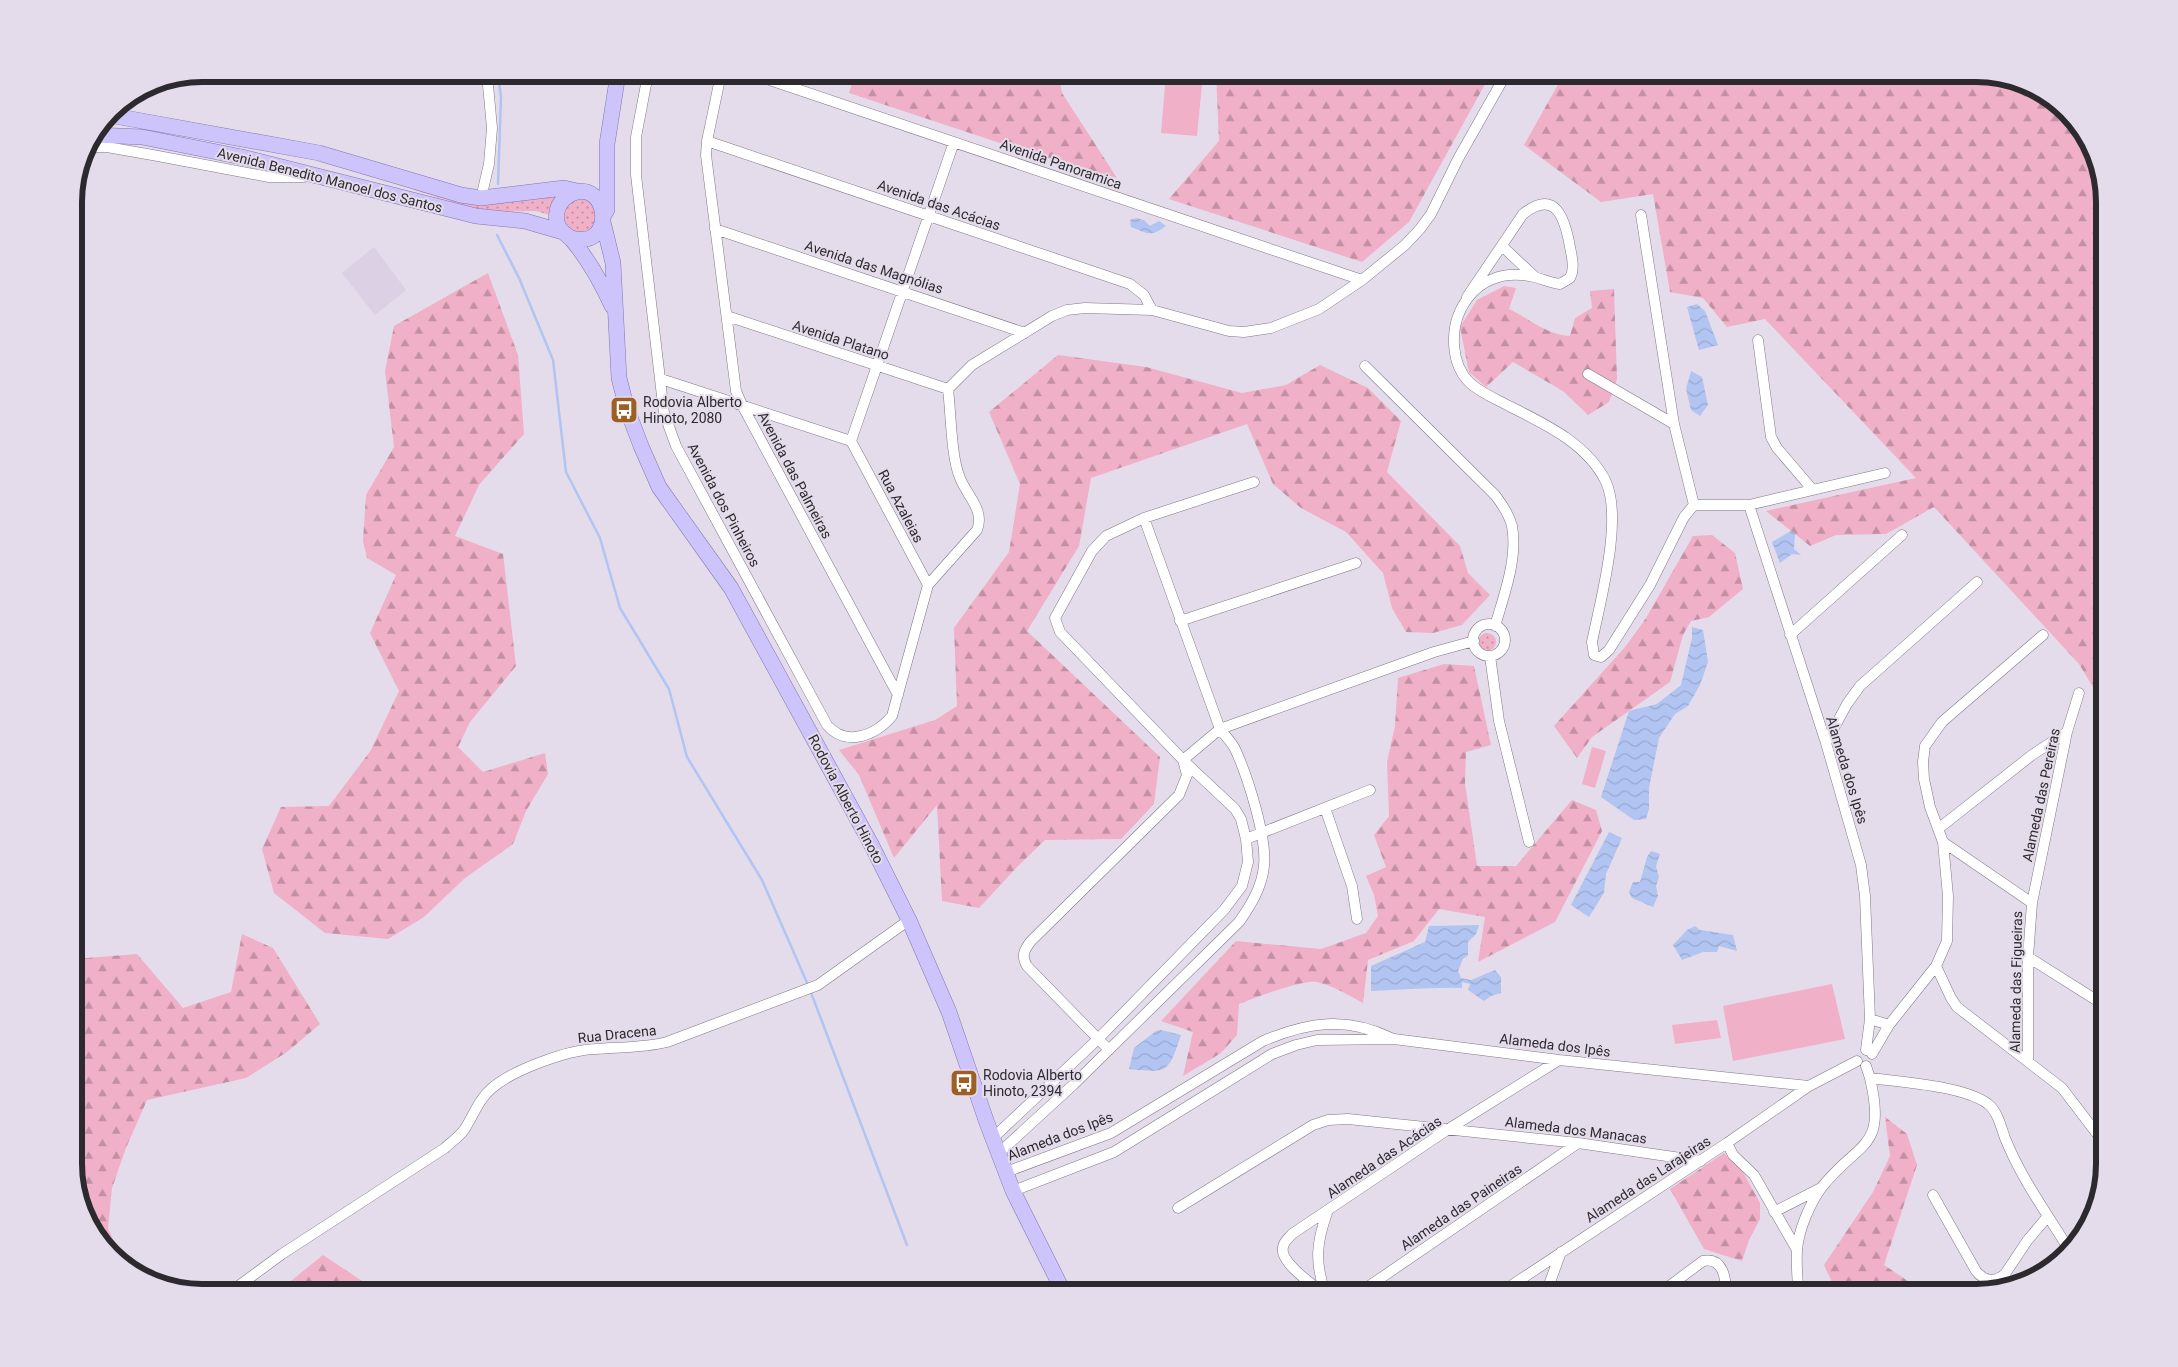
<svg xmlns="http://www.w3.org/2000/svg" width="2178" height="1367" font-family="Roboto,sans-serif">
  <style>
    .built { fill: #dcd0e4 }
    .grass { fill: url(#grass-dots) }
    .forest { fill: url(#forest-firs) }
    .pitch { fill: #f0b0c8 }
    .water { fill: url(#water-waves) }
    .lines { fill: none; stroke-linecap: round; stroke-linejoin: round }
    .stream { stroke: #b2c4f1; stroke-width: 2.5 }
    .street-casing { stroke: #7f7884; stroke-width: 11 }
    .primary-casing { stroke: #7f75b2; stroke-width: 16 }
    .street { stroke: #fff; stroke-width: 10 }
    .primary { stroke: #cdc4fb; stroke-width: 15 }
    .labels { text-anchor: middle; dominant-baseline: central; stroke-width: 4; stroke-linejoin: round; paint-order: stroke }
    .street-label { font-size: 14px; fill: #2d2a2f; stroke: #e4dcea }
    .poi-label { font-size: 14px; fill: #2d2a2f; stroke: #e4dcea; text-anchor: start }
    .rim { fill: none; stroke: #2d2a2f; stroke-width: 6 }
  </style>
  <defs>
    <pattern id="grass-dots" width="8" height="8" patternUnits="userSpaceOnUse" patternTransform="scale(1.25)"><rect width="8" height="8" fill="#f0b0c8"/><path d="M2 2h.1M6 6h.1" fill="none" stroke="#c38fa3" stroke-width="1.8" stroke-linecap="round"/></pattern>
    <pattern id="forest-firs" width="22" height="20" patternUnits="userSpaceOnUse" patternTransform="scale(1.25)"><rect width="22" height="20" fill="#f0b0c8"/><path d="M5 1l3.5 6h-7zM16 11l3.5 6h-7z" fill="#c38fa3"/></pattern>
    <pattern id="water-waves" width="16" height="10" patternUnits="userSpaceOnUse" patternTransform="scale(1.25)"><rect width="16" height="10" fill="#b2c4f1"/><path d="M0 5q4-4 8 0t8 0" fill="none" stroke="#99a9cf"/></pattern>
  </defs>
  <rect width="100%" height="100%" fill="#e4dcea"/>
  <path class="built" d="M374,247L406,290L375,315L342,273Z"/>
  <path class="grass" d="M416,186L469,201L562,191L553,216L536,211L486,212L414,190Z
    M582,199L588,200L599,213L590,233L568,230C561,214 562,202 582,199Z
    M1478 642a9 9 0 1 1 18 0a9 9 0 1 1-18 0Z"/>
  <path class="forest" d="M855,74H1059L1062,93L1117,178L1015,148L849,93Z
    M1216,74H1487L1489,77L1409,222L1362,262L1169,199L1219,141Z
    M1564,74H1975L2040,91L2087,138L2104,195V705L2079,664L1934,507L1886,534L1836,535L1810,546L1766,511L1916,478L1765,319L1727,327L1703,298L1670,292L1653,194L1601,202L1524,145Z
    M488,273L518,355L524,434L479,485L455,536L503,554L516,666L470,722L458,747L483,772L545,753L548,774L526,811L513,844L465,878L424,917L388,939L325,933L274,893L262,849L281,807L329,806L371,750L399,691L370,633L396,575L367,558L363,541L366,495L394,447L385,371L394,326Z
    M1504,286L1516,288L1509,309C1530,319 1545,334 1570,336L1575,318L1592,308L1590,291L1614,289L1617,379L1609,402L1588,415L1563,391L1513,362L1486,387L1469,372L1460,327L1477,300Z
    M1058,355L1146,367L1242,393L1286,385L1320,365L1368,388L1401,421L1387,472L1460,546L1468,573L1490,595L1462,625L1433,633L1406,632L1392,608L1383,573L1346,532L1301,508L1273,484L1247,424L1091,478L1079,546L1027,631L1160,757L1154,804L1121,839L1045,840L1019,865L979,908L942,901L937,805L894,858L859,775L839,750L935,720L957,706L954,628L1009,552L1020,484L989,412Z
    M1712,535L1735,553L1743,589L1709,617L1691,621L1683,635L1670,682L1592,737L1577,758L1554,726L1626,646L1646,618L1693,536Z
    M1444,664L1474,666L1491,745L1466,752L1465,783L1477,866H1516L1572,800L1596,810L1602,831L1555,922L1478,962L1485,917L1439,909L1414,941L1368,960L1363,1003C1349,995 1333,986 1317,982C1303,979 1254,998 1239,1004L1237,1035L1221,1053L1183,1076L1193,1032L1161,1021L1236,941L1321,949L1366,933L1378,916L1374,895L1366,876L1386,867L1374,835L1389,816L1387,762L1395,726L1398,678Z
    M242,934L273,948L320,1024L287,1052L246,1078L147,1100L126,1148L112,1188L108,1228L121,1259L91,1229L74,1172V959L137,954L183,1008L231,992Z
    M1885,1117L1907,1134L1917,1165L1884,1265L1926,1293H1837L1824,1265L1873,1192L1890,1156Z
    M1724,1153L1743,1172L1760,1203V1219L1749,1240L1742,1261L1704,1249L1670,1189Z
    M323,1255L380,1293H276Z"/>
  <path class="pitch" d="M1166,74H1203L1197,136L1161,133Z
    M1592,747L1606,751L1595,788L1582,784Z
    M1832,984L1845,1039L1733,1061L1723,1006Z
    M1717,1020L1721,1038L1675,1044L1672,1025Z"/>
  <path class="water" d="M1136,218L1144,220L1150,226L1159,221L1166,226C1149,238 1148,233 1131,227L1130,220Z
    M1697,304L1705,311L1718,345L1699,350L1687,307Z
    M1691,371L1702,377L1708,405L1700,416L1691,410L1686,389Z
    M1791,531L1795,533L1794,549L1801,555L1792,554L1780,563L1772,542Z
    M1692,627L1703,630L1708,662L1700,685L1688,706L1675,714L1659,738L1649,788V809L1646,819L1634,820L1601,797L1629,711L1657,704L1681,685L1692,638Z
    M1609,832L1622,838L1606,874L1604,893L1589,917L1571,905Z
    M1651,851L1660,854L1656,866L1659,877L1656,886L1658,896L1653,907L1632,898L1629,892L1633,882H1640L1647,857Z
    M1479,925L1476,934L1468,942V955L1463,959L1458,971L1461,978L1471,980L1495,970L1501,977V993L1491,996L1484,1001L1468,990L1470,984L1462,982V988C1431,987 1402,990 1371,991V966L1425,942L1429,926Z
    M1695,926L1700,930L1733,935L1737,951L1719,946L1717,952H1703L1682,960L1673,945L1687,930Z
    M1161,1030L1181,1035C1168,1073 1169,1073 1129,1069L1134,1048L1156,1031Z"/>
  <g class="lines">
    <path class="stream" d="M498,184L501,97L498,74
      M497,235L519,278L553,360L566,472L600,538L620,608L669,689L687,757L762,880L808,985
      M810,990L907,1245"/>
    <defs>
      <path id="street" d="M648,74L636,137V175L664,413L676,446L827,725C846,747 875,736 892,716L928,585L977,530C985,510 967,496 960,478C951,457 951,413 948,389L972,365L1052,316L1067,310L1085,308L1152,310L1229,331L1244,332L1271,328L1319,309L1362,280L1405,245L1420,229L1431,214L1458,159L1506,74
        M721,74L707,141L706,155L736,391L742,405L898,695
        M752,74L1362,280
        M707,141L1130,284L1144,295L1152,310
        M88,147H107L158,156L269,177H304
        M481,198L489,164L492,128L487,74
        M1641,215L1674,424L1694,505H1749L1885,473
        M715,229L1025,333
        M1502,246L1535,277
        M1467,297L1523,214C1556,188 1565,219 1570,247C1572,257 1575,269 1570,278L1560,284C1550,283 1543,279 1534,277C1503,270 1476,280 1461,309C1450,331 1451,365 1470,383C1481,393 1496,399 1509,406C1545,424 1588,444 1606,482C1623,520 1600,602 1592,642L1594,655L1601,657L1609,650L1650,585L1684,517L1694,505
        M727,316L948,389
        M1758,340L1771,437L1777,448L1812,489
        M1365,366L1495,495C1502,504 1509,514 1512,526C1518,558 1504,595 1495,626
        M1588,374L1674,424
        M661,379L851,441
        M851,441L954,142
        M851,441L928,585
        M1749,505L1826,743L1861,865L1865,896L1870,1019L1866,1050
        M1180,621L1356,563
        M1473 640a16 16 0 1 1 32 0a16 16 0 1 1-32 0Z
        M1790,635L1902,535
        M1490,656L1499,721L1529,842
        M1826,743L1847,704L1860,686L1977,582
        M1325,808L1352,886L1357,919
        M1938,829L2032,755L2067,732
        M1246,839L1370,790
        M1943,842L2032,903
        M2028,957L2104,1005
        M1936,966L1951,998L1957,1007L2062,1088L2104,1143
        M1870,1019L1889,1025
        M1109,1050L1027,966C1021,956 1024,950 1031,941L1179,795L1187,775L1183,760L1220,729L1434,652L1474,641
        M1872,1054L1889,1025L1936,966L1947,941L1948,896L1943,842L1930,807L1924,779L1923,762L1925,746L1942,722L2043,635
        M2028,1061V957L2032,903L2067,732L2079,693
        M1866,1066L1870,1078C1901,1082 1964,1086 1988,1104C1998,1112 2001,1127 2005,1138C2021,1178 2046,1212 2068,1248
        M993,1138L1098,1039L1224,910L1242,886L1248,862L1246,839L1241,819L1235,809L1187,764L1060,632L1055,618L1092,551L1106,536L1144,518L1254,482
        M1727,1143L1733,1155L1754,1175L1797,1250
        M999,1153L1073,1085L1239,922C1251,905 1262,887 1264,866C1267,837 1248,778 1236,751C1233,743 1225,736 1220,729L1144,518
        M1006,1172L1111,1133L1263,1041C1308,1022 1346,1016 1391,1038
        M1013,1191L1114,1152L1272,1054L1296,1045L1317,1040L1394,1039L1559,1060L1809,1086L1857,1061
        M1933,1195L1976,1271C1984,1281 1995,1283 2005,1274L2027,1241L2048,1216
        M1178,1208L1313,1125L1328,1120L1348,1119L1578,1143L1701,1161
        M1774,1212L1821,1188
        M229,1293L282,1254L445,1148C451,1142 459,1137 464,1130C474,1115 478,1100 492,1088C513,1070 567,1050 595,1049C620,1047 643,1048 667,1042L818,985L909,920
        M1323,1293C1312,1284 1279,1262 1283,1247C1284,1241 1289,1238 1292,1234L1447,1130L1559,1060
        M1325,1293C1315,1262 1316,1244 1327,1213
        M1359,1293L1578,1143
        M1500,1293L1727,1143L1809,1086
        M1546,1293L1561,1252
        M1660,1293L1703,1261C1723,1257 1726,1278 1726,1293
        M1798,1293C1798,1279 1796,1265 1797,1251C1798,1231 1810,1203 1822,1187C1859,1140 1887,1151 1870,1078"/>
      <path id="primary" d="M109,115L319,153L461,195L481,198L564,188L581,192
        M96,135L142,137L242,157L476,216L525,221L563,232
        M604,215L607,210V144L618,74
        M603,222L613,263L619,378L627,409L641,446L659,487L731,588L871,844L909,920L949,1012L987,1123L1013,1191L1064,1293
        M571,238C617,251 609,177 571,194C564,198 558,204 557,212C556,217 556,222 559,227C562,233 568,235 572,240C588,259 602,284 612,306"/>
    </defs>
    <use href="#street" class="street-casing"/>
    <use href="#primary" class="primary-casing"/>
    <use href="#street" class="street"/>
    <use href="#primary" class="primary"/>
  </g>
  <defs>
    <symbol id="bus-square" viewBox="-11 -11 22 22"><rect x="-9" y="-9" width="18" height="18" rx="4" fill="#9d5f26" stroke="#e4dcea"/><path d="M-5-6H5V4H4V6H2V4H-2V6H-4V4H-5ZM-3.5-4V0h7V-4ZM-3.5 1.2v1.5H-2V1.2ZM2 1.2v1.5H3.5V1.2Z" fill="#fff"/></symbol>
  </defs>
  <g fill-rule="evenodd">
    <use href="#bus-square" x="608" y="394" width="32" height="32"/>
    <use href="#bus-square" x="948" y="1067" width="32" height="32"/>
  </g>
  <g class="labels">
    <g class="street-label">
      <text transform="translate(1061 164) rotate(19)">Avenida Panoramica</text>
      <text transform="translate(330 180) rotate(14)">Avenida Benedito Manoel dos Santos</text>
      <text transform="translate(939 205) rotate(19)">Avenida das Acácias</text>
      <text transform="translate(874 267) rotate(18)">Avenida das Magnólias</text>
      <text transform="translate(841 340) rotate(18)">Avenida Platano</text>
      <text transform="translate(795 475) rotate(62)">Avenida das Palmeiras</text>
      <text transform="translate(724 505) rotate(62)">Avenida dos Pinheiros</text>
      <text transform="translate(901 506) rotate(62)">Rua Azaleias</text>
      <text transform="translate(1847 770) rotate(73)">Alameda dos Ipês</text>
      <text transform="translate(2041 795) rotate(-78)">Alameda das Pereiras</text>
      <text transform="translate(846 799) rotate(62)">Rodovia Alberto Hinoto</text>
      <text transform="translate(2016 982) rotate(-89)">Alameda das Figueiras</text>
      <text transform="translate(617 1034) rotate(-6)">Rua Dracena</text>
      <text transform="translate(1555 1045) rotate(7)">Alameda dos Ipês</text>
      <text transform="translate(1576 1130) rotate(7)">Alameda dos Manacas</text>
      <text transform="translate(1060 1136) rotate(-21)">Alameda dos Ipês</text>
      <text transform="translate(1384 1157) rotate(-34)">Alameda das Acácias</text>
      <text transform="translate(1648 1179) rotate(-33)">Alameda das Larajeiras</text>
      <text transform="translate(1461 1207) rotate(-34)">Alameda das Paineiras</text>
    </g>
    <g class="poi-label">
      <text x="643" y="402">Rodovia Alberto<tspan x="643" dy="16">Hinoto, 2080</tspan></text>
      <text x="983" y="1075">Rodovia Alberto<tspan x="983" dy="16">Hinoto, 2394</tspan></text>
    </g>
  </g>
  <path d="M0 0H2178V1367H0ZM202 82H1976A120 120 0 0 1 2096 202V1164A120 120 0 0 1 1976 1284H202A120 120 0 0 1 82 1164V202A120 120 0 0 1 202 82Z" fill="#e4dcea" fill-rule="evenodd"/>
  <path class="rim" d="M202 82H1976A120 120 0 0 1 2096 202V1164A120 120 0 0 1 1976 1284H202A120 120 0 0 1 82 1164V202A120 120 0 0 1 202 82Z"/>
</svg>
